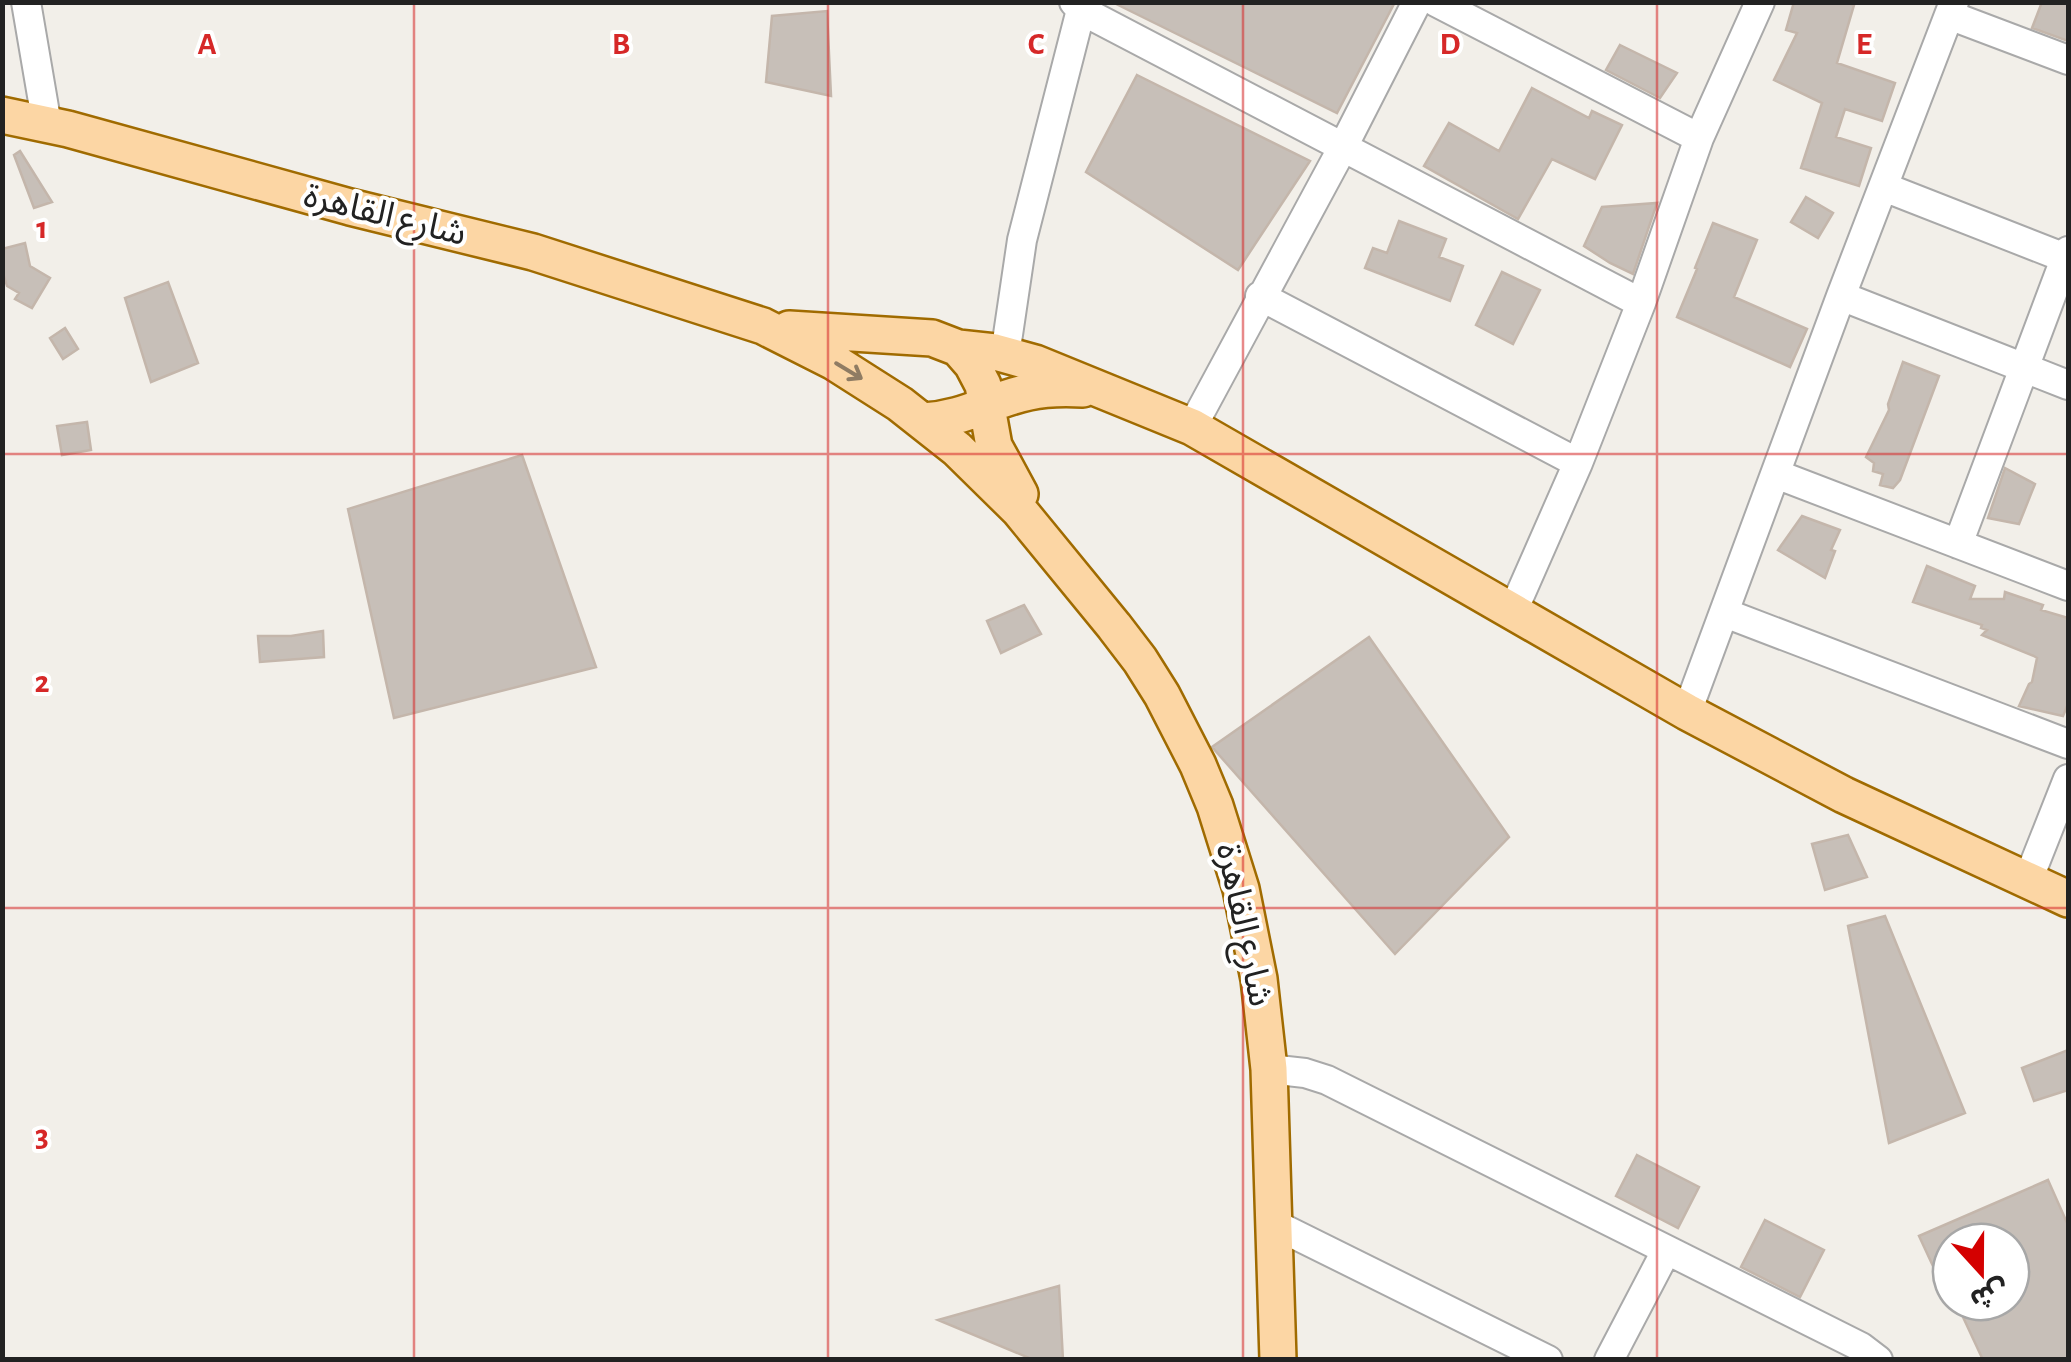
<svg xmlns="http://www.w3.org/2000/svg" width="2071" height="1362" font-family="'Alegreya Sans','Noto Sans Arabic',sans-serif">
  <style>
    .building { fill: #c7bfb8; stroke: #c4b6ab; stroke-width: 2.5 }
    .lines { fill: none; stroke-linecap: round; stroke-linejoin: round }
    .minor-casing { stroke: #a9a9a9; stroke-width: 32 }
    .major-casing { stroke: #a06b00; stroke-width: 40 }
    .minor { stroke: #fff; stroke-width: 28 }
    .major { stroke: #fcd6a4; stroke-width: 35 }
    .oneway { stroke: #8f7c63 }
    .grid { fill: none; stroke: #d62828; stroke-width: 2.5; stroke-opacity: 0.55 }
    .labels { text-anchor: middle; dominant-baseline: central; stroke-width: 8; stroke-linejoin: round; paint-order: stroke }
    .street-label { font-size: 35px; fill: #222; stroke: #fff }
    .grid-label { font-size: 32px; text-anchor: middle; font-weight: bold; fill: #d62828; stroke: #fff; stroke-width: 8; stroke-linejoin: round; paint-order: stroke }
  </style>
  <rect width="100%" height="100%" fill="#f2efe9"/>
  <path class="building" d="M1112,2H1395L1337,113Z
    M1794,2H1844L1854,5L1837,63L1895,83L1882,121L1845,109L1836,137L1871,148L1859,186L1801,168L1822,103L1774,80L1797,33L1786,30Z
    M2042,2H2068V41L2032,28Z
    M827,11L831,96L766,82L772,16Z
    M1620,45L1677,73L1660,98L1606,70Z
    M1137,75L1310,161L1238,270L1086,172Z
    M1532,88L1589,118L1592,111L1622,125L1595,179L1552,159L1518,219L1424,166L1449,123L1499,151Z
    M20,151L52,202L34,208L14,155Z
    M1806,197L1833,213L1818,238L1791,222Z
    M1657,203L1633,274L1610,263L1584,246L1602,207Z
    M1399,221L1446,239L1439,257L1463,266L1450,301L1365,268L1373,248L1387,253Z
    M1713,223L1757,240L1734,297L1807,329L1790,367L1677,317L1697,269L1695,268Z
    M25,243L30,266L50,278L32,308L15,299L19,293L7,286L2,270V249Z
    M1502,272L1540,290L1513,344L1476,325Z
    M168,282L198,363L151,382L125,298Z
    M65,328L78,349L63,359L50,338Z
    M1903,362L1939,376L1900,480L1893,488L1880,485L1883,474L1873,471L1874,463L1866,457L1889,410L1888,404Z
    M87,422L91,450L62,455L57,426Z
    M522,455L596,667L394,718L348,509Z
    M2005,468L2035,484L2019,524L1988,518Z
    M1802,516L1840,530L1831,550L1835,551L1825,578L1778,550Z
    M1927,566L1975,586L1970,599H2004L2005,592L2043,605L2041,610L2068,618V704L2063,716L2019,706L2029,684L2032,682L2037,658L2034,656L1982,635L1987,630L1981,628L1982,625L1913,602Z
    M1024,605L1041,634L1001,653L987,621Z
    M323,631L324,657L260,662L258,636H291Z
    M1369,637L1509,837L1395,954L1212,747Z
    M1848,835L1867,877L1825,890L1812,844Z
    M1885,916L1965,1113L1889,1143L1848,926Z
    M2068,1050V1090L2034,1101L2022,1068Z
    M1637,1155L1699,1187L1678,1228L1616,1196Z
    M2048,1180L2068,1225V1360H1983L1956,1302H2011V1242H1951V1274L1939,1279L1919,1236Z
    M1765,1220L1824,1250L1800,1297L1741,1267Z
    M1059,1286L1063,1360H1034L938,1320Z"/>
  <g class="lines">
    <defs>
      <path id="minor" d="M26,2L47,125
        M1074,2L1081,10L1641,303
        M1436,2L1699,138
        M1949,15L2068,60
        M1884,187L2068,259
        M1260,296L1578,463
        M1841,296L2068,385
        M1005,355L1022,240L1083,2
        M1192,427L1343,147L1417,2
        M1776,474L2068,586
        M1958,544L2068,251
        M1512,613L1578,463L1641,303L1699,138L1760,2
        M1725,613L2068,744
        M1687,712L1841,296L1954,2
        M2028,880L2068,779
        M1269,1069L1305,1073L1327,1080L1861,1347L1878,1360
        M1274,1224L1548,1360
        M1609,1360L1666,1251"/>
      <path id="major" d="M2,115L68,129L350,207L533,252L763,326L834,362L900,404L957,449L1019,510L1114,626L1140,660L1162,695L1198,765L1215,806L1241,889L1259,979L1269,1069L1278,1360
        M789,329L932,338L958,348L972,364L983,385L994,446L1020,494
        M958,348L995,352L1035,363L1192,427L1687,712L1844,795L2068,899
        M923,421C966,419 990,400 1029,392C1047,388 1065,388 1083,389"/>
    </defs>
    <use href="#minor" class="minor-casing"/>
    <use href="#major" class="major-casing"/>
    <use href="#minor" class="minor"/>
    <use href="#major" class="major"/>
  </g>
  <defs><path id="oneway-shaft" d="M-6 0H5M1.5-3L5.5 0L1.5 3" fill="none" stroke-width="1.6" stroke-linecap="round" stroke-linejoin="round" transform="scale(2.5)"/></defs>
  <use class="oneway" href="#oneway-shaft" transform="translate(849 371) rotate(31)"/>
  <path class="grid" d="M414,2V1360M828,2V1360M1243,2V1360M1657,2V1360M2,454H2068M2,908H2068"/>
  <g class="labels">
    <g class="street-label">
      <text transform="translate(385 215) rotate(14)">شارع القاهرة</text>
      <text transform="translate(1244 925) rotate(78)">شارع القاهرة</text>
    </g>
  </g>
  <g class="grid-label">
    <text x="207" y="54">A</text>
    <text x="621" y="54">B</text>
    <text x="1036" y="54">C</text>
    <text x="1450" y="54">D</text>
    <text x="1864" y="54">E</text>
    <text x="42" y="238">1</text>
    <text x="42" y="692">2</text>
    <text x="42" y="1146">3</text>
  </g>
  <rect width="2071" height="1362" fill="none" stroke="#222222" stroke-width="10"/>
  <g transform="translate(1981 1272) rotate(159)"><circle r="48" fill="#ffffff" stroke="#a7a7a7" stroke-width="2.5"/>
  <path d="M0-8L18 38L0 25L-18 38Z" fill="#d40000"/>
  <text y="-15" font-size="28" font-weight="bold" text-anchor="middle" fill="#222222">ش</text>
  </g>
</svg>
